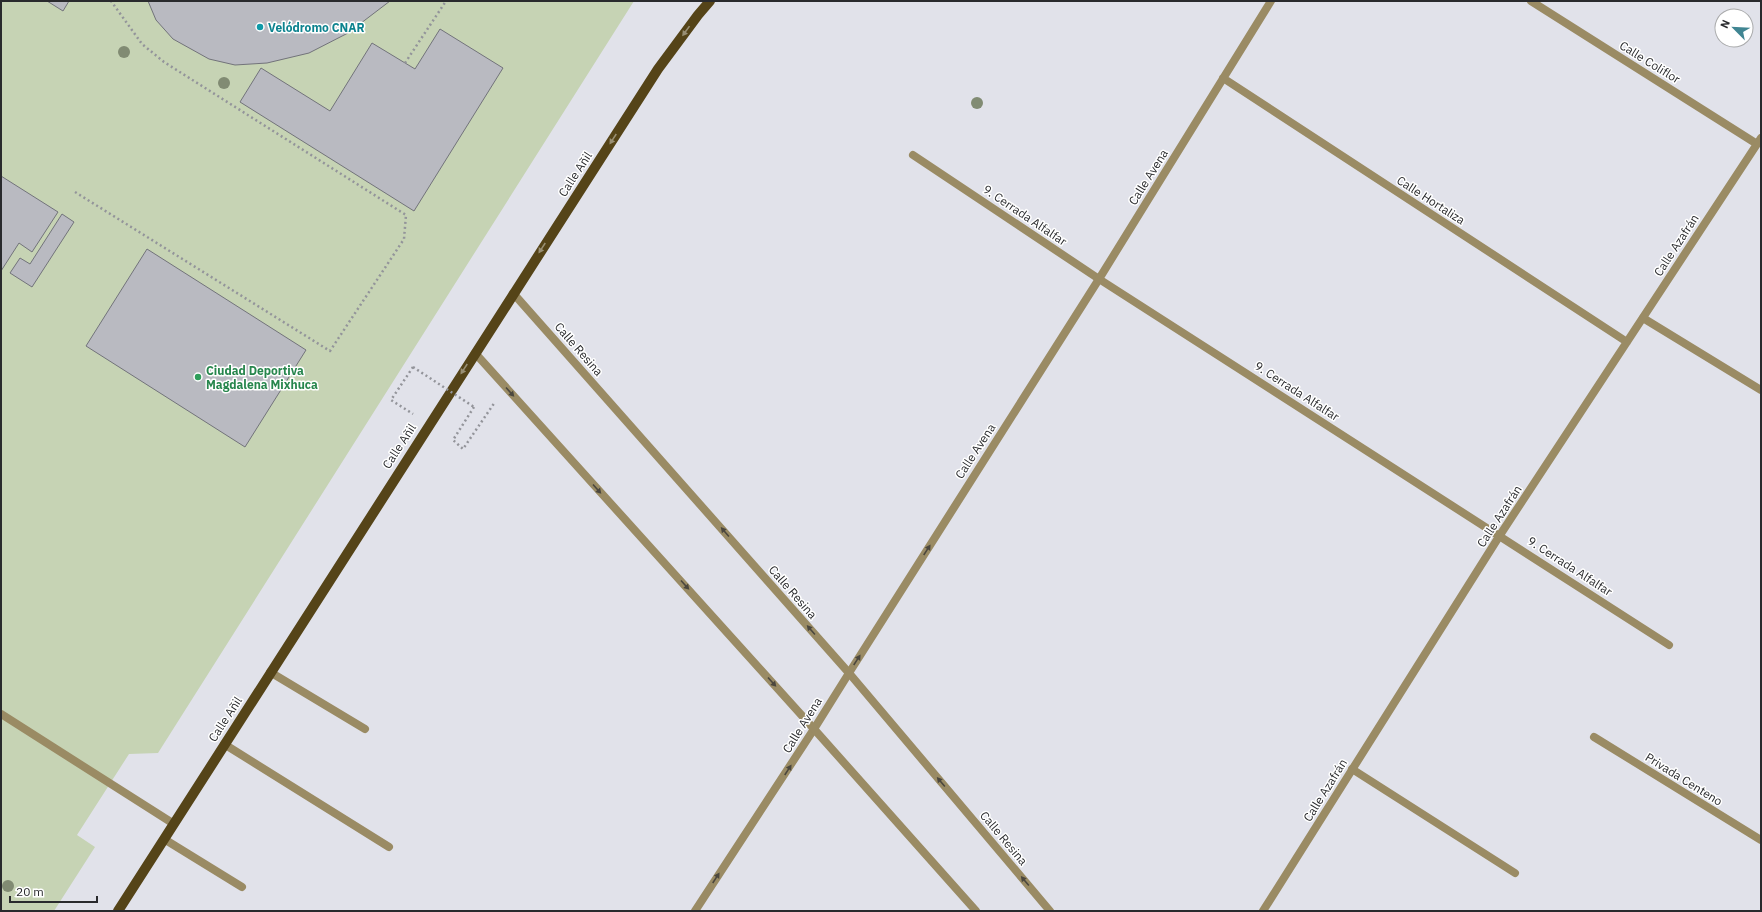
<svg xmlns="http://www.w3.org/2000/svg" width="1762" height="912" font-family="'IBM Plex Sans',sans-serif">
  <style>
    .park { fill: #c6d3b4 }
    .building { fill: #b9bac1; stroke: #72737a }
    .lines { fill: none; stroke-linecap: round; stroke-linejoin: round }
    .path { stroke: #93949a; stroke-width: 2.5; stroke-dasharray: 2 3; stroke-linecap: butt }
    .service { stroke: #9a8b64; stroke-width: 8 }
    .minor { stroke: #9a8b64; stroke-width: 8 }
    .tertiary { stroke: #9a8b64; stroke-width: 8 }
    .primary { stroke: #554418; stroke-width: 10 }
    .path-bridge { stroke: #93949a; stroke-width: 2.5; stroke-dasharray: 2 3; stroke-linecap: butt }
    .tree { fill: #818b73 }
    .oneway { fill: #998f74 }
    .oneway2 { fill: #4b473e }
    .culture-dot { fill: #0f9aa8; stroke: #fff; stroke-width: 1.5 }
    .leisure-dot { fill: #2e9e5b; stroke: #fff; stroke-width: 1.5 }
    .labels { text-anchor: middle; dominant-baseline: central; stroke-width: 3; stroke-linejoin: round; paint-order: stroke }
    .culture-label { font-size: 12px; font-weight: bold; fill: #0d838f; stroke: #fff; text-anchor: start }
    .street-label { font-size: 12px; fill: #292a2d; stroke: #fff }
    .leisure-label { font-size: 12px; font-weight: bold; fill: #27864d; stroke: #fff; text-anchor: start }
  </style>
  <rect width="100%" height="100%" fill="#e1e2ea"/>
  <path class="park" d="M1,1H634L158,753L129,754L77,835L95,847L54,911H1Z"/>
  <path class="building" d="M47,1H69L63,11Z
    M148,1H390L348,33L309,53L267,63L235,65L209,59L173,39L156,20Z
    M440,29L503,68L414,211L240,102L261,68L330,111L372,43L415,69Z
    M1,176L58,212L32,252L19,243L1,271Z
    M62,214L74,222L32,287L10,273L20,258L30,264Z
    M147,249L306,350L245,447L86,346Z"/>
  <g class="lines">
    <path class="path" d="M405,63L446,1
      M75,192L330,351L404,239L406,215L164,62L142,44L111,1
      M413,367L391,400L413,414
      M474,407L453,440L463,449L495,402"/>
    <path class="service" d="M913,155L1099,279
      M1643,318L1761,390
      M270,672L365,729
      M1,714L174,824
      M224,744L389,847
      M1352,769L1515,873
      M164,839L242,887"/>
    <path class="minor" d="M1531,1L1757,144
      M1223,78L1627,342
      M1099,279L1669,645
      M1594,737L1761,840
      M695,911L814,729L849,673L1099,279L1271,1
      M1263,911L1500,535L1761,138"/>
    <path class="tertiary" d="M513,293L849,673L1050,911
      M475,353L814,729L976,911"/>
    <path class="primary" d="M118,911L658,69L698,15L710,1"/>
    <path class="path-bridge" d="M413,367L474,407"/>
  </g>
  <g class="tree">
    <circle cx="124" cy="52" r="6"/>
    <circle cx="224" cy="83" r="6"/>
    <circle cx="977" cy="103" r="6"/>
    <circle cx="8" cy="886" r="6"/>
  </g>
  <defs><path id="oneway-solid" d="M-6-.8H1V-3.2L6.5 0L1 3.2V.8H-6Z"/></defs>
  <g class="oneway">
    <use href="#oneway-solid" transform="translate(686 31) rotate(126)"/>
    <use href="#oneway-solid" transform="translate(613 139) rotate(123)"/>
    <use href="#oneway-solid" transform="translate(542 248) rotate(123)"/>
    <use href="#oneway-solid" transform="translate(464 369) rotate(123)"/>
  </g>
  <g class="oneway2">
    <use href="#oneway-solid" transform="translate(510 392) rotate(48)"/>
    <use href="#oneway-solid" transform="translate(597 489) rotate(48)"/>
    <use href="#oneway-solid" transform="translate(725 532) rotate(-131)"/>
    <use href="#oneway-solid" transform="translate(927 550) rotate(-57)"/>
    <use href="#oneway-solid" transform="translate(685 585) rotate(48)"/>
    <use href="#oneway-solid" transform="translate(811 630) rotate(-131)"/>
    <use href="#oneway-solid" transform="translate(857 660) rotate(-57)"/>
    <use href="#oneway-solid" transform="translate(772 682) rotate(48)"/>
    <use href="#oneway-solid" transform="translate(788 770) rotate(-57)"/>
    <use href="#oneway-solid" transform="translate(941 782) rotate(-130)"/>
    <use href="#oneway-solid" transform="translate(716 878) rotate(-57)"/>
    <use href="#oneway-solid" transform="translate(1025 881) rotate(-130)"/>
  </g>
  <circle class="culture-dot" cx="260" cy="27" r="4"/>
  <circle class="leisure-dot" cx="198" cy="377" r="4"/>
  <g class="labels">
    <g class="culture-label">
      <text x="268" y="27">Velódromo CNAR</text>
    </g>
    <g class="street-label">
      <text transform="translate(1650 62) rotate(32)">Calle Coliflor</text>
      <text transform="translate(575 174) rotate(-57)">Calle Añil</text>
      <text transform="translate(1148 177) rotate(-58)">Calle Avena</text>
      <text transform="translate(1431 200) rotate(33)">Calle Hortaliza</text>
      <text transform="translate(1025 215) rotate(34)">9. Cerrada Alfalfar</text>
      <text transform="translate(1676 245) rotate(-57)">Calle Azafrán</text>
      <text transform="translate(579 349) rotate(49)">Calle Resina</text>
      <text transform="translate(1297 391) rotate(33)">9. Cerrada Alfalfar</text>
      <text transform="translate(399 446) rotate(-57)">Calle Añil</text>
      <text transform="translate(975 451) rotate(-57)">Calle Avena</text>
      <text transform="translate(1499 516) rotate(-57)">Calle Azafrán</text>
      <text transform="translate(1570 566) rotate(33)">9. Cerrada Alfalfar</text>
      <text transform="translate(793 592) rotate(49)">Calle Resina</text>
      <text transform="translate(225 719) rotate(-57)">Calle Añil</text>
      <text transform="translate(802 725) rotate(-58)">Calle Avena</text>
      <text transform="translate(1684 779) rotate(32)">Privada Centeno</text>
      <text transform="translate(1325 790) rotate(-58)">Calle Azafrán</text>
      <text transform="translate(1004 838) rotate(50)">Calle Resina</text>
    </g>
    <g class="leisure-label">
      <text x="206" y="370">Ciudad Deportiva<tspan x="206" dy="14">Magdalena Mixhuca</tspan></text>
    </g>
  </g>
  <rect width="1762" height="912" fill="none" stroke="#292a2d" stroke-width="4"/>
  <g transform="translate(1734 28) rotate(294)"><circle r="19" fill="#ffffff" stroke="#a9aaab"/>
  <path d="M0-3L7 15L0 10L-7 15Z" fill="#408592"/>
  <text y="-6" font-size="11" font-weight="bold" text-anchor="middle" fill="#292a2d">N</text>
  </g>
  <path d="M10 896v6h87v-6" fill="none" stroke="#292a2d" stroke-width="2"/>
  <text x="16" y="896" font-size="12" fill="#292a2d" stroke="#ffffff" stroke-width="3" paint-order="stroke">20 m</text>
</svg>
